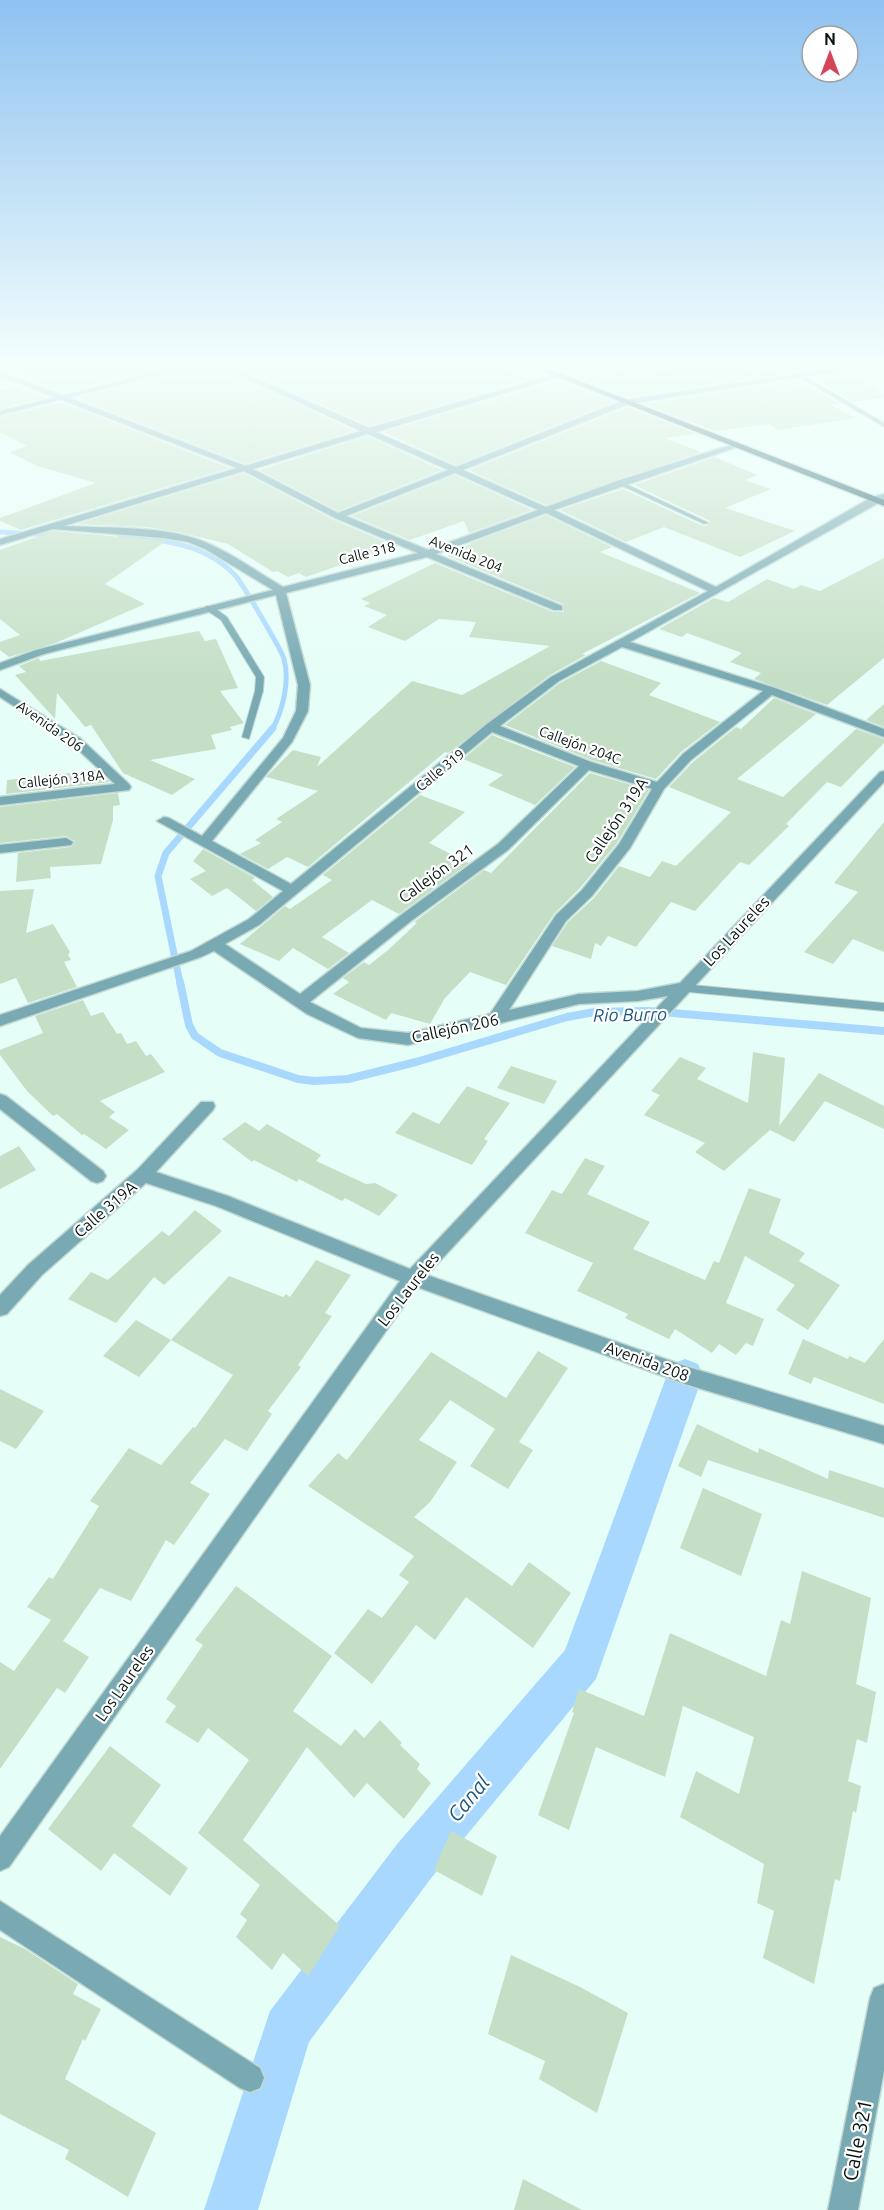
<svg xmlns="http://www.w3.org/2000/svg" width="884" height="2210" font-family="Ubuntu,sans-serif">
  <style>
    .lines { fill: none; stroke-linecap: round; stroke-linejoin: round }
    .stream-far2 { stroke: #a9d8fe; stroke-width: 5 }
    .stream-far1 { stroke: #a9d8fe; stroke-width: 7 }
    .stream { stroke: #a9d8fe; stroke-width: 8 }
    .canal { fill: #a9d8fe; fill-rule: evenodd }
    .building { fill: #c5dfc6 }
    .service-casing { stroke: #c2d9d3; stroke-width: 2 }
    .minor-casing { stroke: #c2d9d3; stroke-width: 3 }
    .tertiary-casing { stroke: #c2d9d3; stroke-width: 3 }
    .primary-casing { stroke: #c2d9d3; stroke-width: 3 }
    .service { fill: #79aab3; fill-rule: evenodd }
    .minor { fill: #79aab3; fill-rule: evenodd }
    .tertiary { fill: #79aab3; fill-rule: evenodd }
    .primary { fill: #29636d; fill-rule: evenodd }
    .labels { text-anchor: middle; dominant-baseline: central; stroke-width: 4.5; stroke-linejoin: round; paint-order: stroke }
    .far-street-label { font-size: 14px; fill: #061511; stroke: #fff }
    .street-label { font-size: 16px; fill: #061511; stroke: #fff }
    .water-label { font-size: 18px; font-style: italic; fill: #1c5982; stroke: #fff }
    .near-street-label { font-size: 20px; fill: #061511; stroke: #fff }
    .near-water-label { font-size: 21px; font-style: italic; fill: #1c5982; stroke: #fff }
  </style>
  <rect width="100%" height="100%" fill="#e6fef8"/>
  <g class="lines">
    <path class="stream-far2" d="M0,532L53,535
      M120,537C151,539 182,541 210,556C219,561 228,568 235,575C242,583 281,649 284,659C290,681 283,710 272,730"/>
    <path class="stream-far1" d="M180,983L158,876L166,853L273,728"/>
    <path class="stream" d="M180,982L189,1025L195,1036L220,1053L298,1079L314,1081L348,1079L416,1062L567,1017L595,1012L649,1011L884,1031"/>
    <path class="canal" d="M685,1359L698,1364L703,1375L596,1679L432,1877L309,2042L258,2210H204L270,2011L398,1843L565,1650L667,1375L672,1364Z"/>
  </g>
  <path class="building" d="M14,369H158L63,393L33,381L38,380Z
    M183,369H223L355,431L245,464L76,398Z
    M241,369H504L530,379L369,426Z
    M675,369H744L751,373L770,370L778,375L627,397L579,378L624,370L633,375Z
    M851,377L884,394V398L853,402L820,382Z
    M563,381L614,402L456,465L383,432L543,384Z
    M790,381L800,386L807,384L840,404L832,405L855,418L778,430L769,424L715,431L644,404Z
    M19,386L47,397L0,409V391Z
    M61,402L230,468L21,530L0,521V518L96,483L37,466L9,452L27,446L0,432V417Z
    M628,407L696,434L665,438L701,452L546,505L469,470Z
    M368,436L442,470L338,511L259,470Z
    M715,457L757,475L745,480L771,489L725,508L795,531L740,557L664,527L626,542L560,510L623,489L703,526L709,525L710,521L634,485Z
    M244,473L334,520L395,546L306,577L299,573L288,577L277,571L273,572L228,544L179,532L147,527L77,524Z
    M455,475L532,510L469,533L464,521L410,540L352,516Z
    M546,515L612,547L600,552L700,593L582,654L586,655L550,675L448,753L445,752L308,867L287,857L268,869L240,854L261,843L255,840L282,822L276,819L318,791L266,777L293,750L321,757L317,767L412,681L462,695L550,646L469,637L476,622L439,619L405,641L368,627L387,615L364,606L370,603L361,599L435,563L553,612H564L563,604L448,556L473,542Z
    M53,531L166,541L105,584L145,604L58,642L9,657L0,650V642L20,635L0,619V550Z
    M884,558V658L827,705L754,679L761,673L730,662L742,653L687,633L682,637L659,629L714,598L728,602L767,579L794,589L801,585L820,591Z
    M199,631L205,641L216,639L238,688L220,691L244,723L230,727L232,730L211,735L216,749L150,760L195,779L172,795L123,773L91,725L85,727L57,693L55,719L15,675L26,672L19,666L39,658L40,661Z
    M601,661L661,683L649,695L720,722L681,752L656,779L592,760L505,725L560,683Z
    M774,698L816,714L737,779L783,797L856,729L884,739V743L841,787L827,782L786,824L789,826L749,865L740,862L695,911L671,902L636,947L608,936L601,946L595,943L591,959L552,946L568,922L594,898L619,866L650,877L662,861L676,866L731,812L669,787L693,762L736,727L741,729Z
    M884,704V727L866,720Z
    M492,735L575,767L535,805L488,785L503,775L463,759Z
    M97,770L110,782L6,794L7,780Z
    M590,773L649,790L617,843L580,888L554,914L506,985L470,972L445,998L430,1024L391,1013L386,1020L333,994L349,982L343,978L364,962L369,965L388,950L417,923L414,922L484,870L491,873Z
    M118,793L120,805L113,806V820L101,864L50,867L51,878L16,882L18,853L71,847L75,841L66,836L0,843V807Z
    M420,795L465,812L429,843L469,863L399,914L372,900L322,937L349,953L328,969L293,948L279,961L240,944L285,906L290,909L332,880L323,875Z
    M884,822V952L853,939L833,964L804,952L858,892L834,883Z
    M203,849L255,878L252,880L273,897L256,911L227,888L212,896L190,879L206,871L193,861Z
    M34,889L26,933L53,924L70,952L68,955L71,960L64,962L77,987L28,1003L16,978L0,984V891Z
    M83,1000L91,1016L103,1012L117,1034L121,1033L127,1044L136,1041L146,1056L151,1054L165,1072L100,1101L115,1112L109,1117L129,1130L106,1149L84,1134L82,1135L57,1114L53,1116L27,1091L0,1055V1050L43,1033L35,1016Z
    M753,1052L785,1058L779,1126L819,1073L884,1106V1129L825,1101L794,1142L770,1130L724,1171L695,1152L705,1143L644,1115L660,1095L651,1091L680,1057L706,1068L697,1079L748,1103Z
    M511,1066L557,1081L544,1104L497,1088Z
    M467,1086L510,1103L484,1139L488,1141L472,1165L395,1133L413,1112L439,1124Z
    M245,1122L259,1131L267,1124L321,1155L316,1161L366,1184L375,1183L398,1195L379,1216L345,1198L342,1201L299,1179L297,1182L254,1160L252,1162L222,1139Z
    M19,1146L36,1170L0,1189V1156Z
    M585,1158L605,1166L587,1194L650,1222L633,1249L705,1280L714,1261L719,1263L749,1188L781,1199L769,1233L805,1253L799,1261L840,1285L808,1330L776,1310L795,1285L745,1256L726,1303L764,1319L753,1346L746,1343L736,1355L719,1344L712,1353L675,1329L669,1339L625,1318L628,1314L577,1291L593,1263L525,1233L552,1190L562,1194Z
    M195,1210L222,1231L164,1285L154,1277L116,1323L68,1299L91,1272L108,1280L162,1231L169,1236Z
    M316,1260L351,1275L325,1313L332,1316L298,1365L301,1367L268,1411L272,1414L247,1451L225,1439L190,1483L210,1494L174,1545L166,1540L131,1601L100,1588L63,1641L89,1657L65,1693L57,1688L0,1769V1662L14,1671L51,1620L27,1607L49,1577L53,1579L99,1506L90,1501L129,1448L161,1465L193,1427L195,1428L233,1375L171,1340L229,1276L283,1297L286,1294L290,1297Z
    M136,1320L171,1340L139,1377L103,1356Z
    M803,1339L848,1359L849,1356L865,1363L884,1339V1404L814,1377L811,1384L788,1374Z
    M538,1351L568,1368L519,1442L533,1450L508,1489L470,1466L495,1429L450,1400L419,1440L457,1462L430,1502L414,1517L512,1586L529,1562L571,1593L533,1648L466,1597L435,1640L416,1625L372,1684L334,1653L368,1609L382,1618L409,1582L399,1575L414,1556L308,1486L338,1453L347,1460L431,1352L506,1398Z
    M0,1389L44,1411L16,1449L0,1441Z
    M697,1424L758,1453L759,1448L828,1479L829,1470L884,1488V1518L708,1460L701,1477L678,1466Z
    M703,1488L762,1514L741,1576L680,1548Z
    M802,1571L871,1598L856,1684L876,1692L867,1743L857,1739L848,1781L861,1786L856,1813L853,1811L840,1881L835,1879L814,1984L763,1958L774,1911L757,1903L764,1864L680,1817L696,1771L739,1794L754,1737L683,1706L665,1777L596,1747L569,1830L538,1815L574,1713L572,1712L579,1689L644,1716L670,1633L766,1676L781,1620L790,1624Z
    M236,1586L332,1656L293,1711L341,1746L355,1729L364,1738L380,1720L402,1743L400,1745L420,1764L417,1769L431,1783L404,1819L367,1783L354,1798L307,1747L243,1840L340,1926L308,1976L283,1953L272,1970L236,1937L247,1920L240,1914L260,1885L198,1833L249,1760L208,1728L198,1743L165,1722L176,1706L166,1699L203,1645L195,1640Z
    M110,1746L161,1785L132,1826L188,1868L170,1896L114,1853L101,1871L48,1829Z
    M451,1831L497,1856L482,1896L434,1870Z
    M0,1937L25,1949L78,1984L73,1994L101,2009L85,2041L83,2039L65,2079L156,2133L128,2197L65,2159L69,2150L0,2114Z
    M511,1955L580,1987L628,2013L597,2113L539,2079L545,2061L488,2034Z
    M523,2179L582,2210H514Z"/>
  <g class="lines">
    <defs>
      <path id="service" d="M799,375H803L884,423V427L799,377Z
        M618,482H622L709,523L704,524L618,484Z
        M206,606H212L227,617L264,677L263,691L249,739L242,737L255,691L256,677L221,620L206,610Z
        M682,984L884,1003V1011L678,991L677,988Z"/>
      <path id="minor" d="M225,369H235L369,428L559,373V377L376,432L456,467L624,400L831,369H851L629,404L463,470L546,507L617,481L737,443V447L554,510L716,587L872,497L884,494V500L630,642L775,688L884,729V737L772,695L691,760L664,789L630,848L592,896L566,921L509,1010L579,994L638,991L680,983L880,772L884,771V782L427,1275L685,1366L884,1426V1444L685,1384L417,1287L9,1867L0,1871V1836L400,1281L216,1206L146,1183L42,1275L7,1314L0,1316V1295L28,1265L137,1170L201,1102H213L215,1106L213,1110L156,1172L228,1196L410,1269L668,996L638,1001L579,1004L501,1023L494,1026L490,1025L408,1045L358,1038L307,1014L214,951L201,957L0,1026V1015L191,951L249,919L283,891L157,821L164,817L169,818L202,836L283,738L296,711L298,685L276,595L44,654L0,670V663L36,650L273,590L205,549L188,542L163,538L53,529L0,545V539L237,468L0,376V371L245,466L361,431ZM368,434L448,470L338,513L253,469ZM244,471L335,518L418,553L283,587C254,570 225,548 194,538C155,526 105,528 64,526ZM455,473L538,510L428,550L346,516ZM546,513L708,591L551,677L487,724L291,884L212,841L292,742L308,711L310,685L286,593L427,557L554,610H562V606L436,554ZM622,647L763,691L683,754L657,782L591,762L500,726L559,681ZM492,732L579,766L498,844L401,915L300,994L225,944L259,925ZM589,770L652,789L619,844L582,890L556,915L490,1014L408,1033L361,1028L310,1002L411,921L508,850Z
        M0,689L81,739L129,784L131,787L129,790L0,805V797L115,784L73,745L0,697Z
        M66,838L73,842L71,845L0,853V845Z
        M0,1094L6,1096L103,1171L106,1176L103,1181L97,1183L91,1181L0,1109Z
        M0,1901L260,2068L264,2078L260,2088L250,2092L240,2088L0,1930Z
        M884,1984V2071L858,2210H828L870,1998L874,1988Z"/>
      <path id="tertiary" d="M168,369H181L0,415V411Z"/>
      <path id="primary" d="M538,369H549L884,500V506Z"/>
    </defs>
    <use href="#service" class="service-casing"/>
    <use href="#minor" class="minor-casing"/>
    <use href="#tertiary" class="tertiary-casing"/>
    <use href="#primary" class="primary-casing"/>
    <use href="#service" class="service"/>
    <use href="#minor" class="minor"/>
    <use href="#tertiary" class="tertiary"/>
    <use href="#primary" class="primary"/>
  </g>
  <linearGradient id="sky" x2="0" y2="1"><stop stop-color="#8fc2f1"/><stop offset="0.54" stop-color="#f4fffc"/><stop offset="1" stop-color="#f4fffc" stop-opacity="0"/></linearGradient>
  <rect width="884" height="678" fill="url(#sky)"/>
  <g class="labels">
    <g class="far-street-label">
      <text transform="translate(367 553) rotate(-14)">Calle 318</text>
      <text transform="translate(466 554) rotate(22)">Avenida 204</text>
      <text transform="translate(50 726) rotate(35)">Avenida 206</text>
      <text transform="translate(580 745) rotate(20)">Callejón 204C</text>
      <text transform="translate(440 770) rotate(-39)">Calle 319</text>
      <text transform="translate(61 779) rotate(-6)">Callejón 318A</text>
    </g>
    <g class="street-label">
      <text transform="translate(616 820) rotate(-56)">Callejón 319A</text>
      <text transform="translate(436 873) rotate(-36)">Callejón 321</text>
      <text transform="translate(736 931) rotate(-47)">Los Laureles</text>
      <text transform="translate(455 1028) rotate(-12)">Callejón 206</text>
      <text transform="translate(105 1209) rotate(-41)">Calle 319A</text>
      <text transform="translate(408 1289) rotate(-52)">Los Laureles</text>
      <text transform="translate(647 1361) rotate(20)">Avenida 208</text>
      <text transform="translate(124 1683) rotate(-55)">Los Laureles</text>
    </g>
    <g class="water-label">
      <text transform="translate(630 1014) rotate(-1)">Rio Burro</text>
    </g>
    <g class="near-street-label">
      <text transform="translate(857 2140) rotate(-79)">Calle 321</text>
    </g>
    <g class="near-water-label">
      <text transform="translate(468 1798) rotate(-50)">Canal</text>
    </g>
  </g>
  <g transform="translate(830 54)"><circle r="28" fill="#ffffff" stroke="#9ba1a0" stroke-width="1.5"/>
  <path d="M0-4.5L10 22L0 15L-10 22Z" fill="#d54557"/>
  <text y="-9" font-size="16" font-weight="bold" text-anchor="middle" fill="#061511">N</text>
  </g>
</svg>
